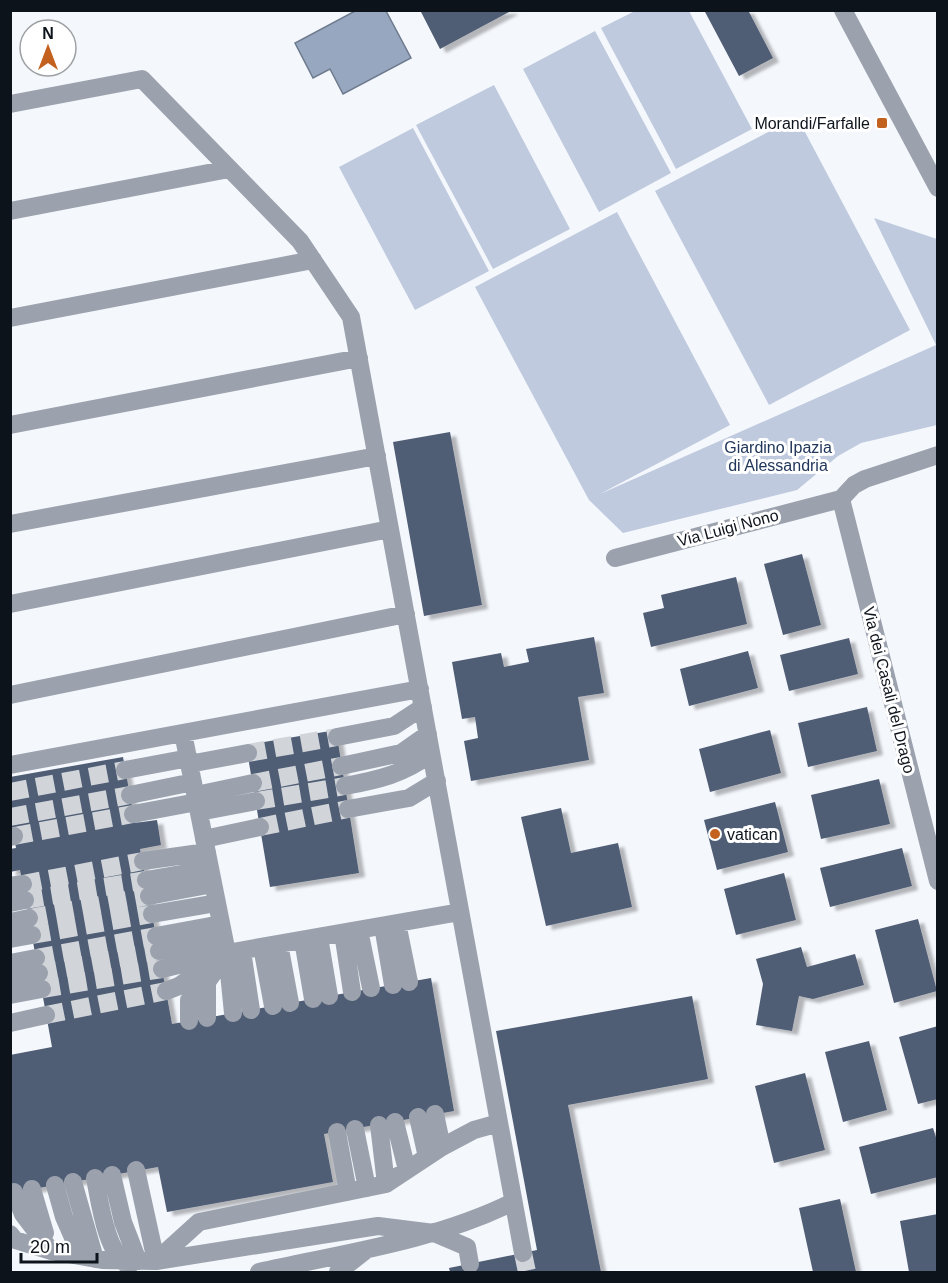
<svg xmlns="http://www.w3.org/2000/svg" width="948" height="1283" font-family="Helvetica,sans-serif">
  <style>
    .green { fill: #bfcade }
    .water { fill: #98a7c0; stroke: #6e7b8e; stroke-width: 1.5 }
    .building { fill: #505d74; filter: url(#shadow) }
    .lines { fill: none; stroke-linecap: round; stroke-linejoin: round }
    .minor-tunnel { stroke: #d1d5da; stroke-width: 18; stroke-dasharray: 18 9; stroke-linecap: butt }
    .minor { stroke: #9ba2ad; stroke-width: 18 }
    .poi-dot { fill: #c2621e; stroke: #fff; stroke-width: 2 }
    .labels { text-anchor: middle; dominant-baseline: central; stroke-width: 6; stroke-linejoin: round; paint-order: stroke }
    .poi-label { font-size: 16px; fill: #0d131b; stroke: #fff; text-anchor: end }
    .park-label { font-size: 16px; fill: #20365a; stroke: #fff }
    .street-label { font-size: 16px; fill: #0d131b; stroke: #fff }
  </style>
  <defs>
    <filter id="shadow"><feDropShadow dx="6" dy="4" stdDeviation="1.5" flood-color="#0004"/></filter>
  </defs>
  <rect width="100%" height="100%" fill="#f4f7fc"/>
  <path class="green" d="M635,11H689L752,129L676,169L601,28Z
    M595,31L671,173L599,212L523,69Z
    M494,85L570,229L493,269L416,125Z
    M797,117L910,330L769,405L655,191Z
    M413,128L489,271L415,310L339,167Z
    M617,212L730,425L600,494L936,345L874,218L937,239V425L861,443L838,456L797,490L623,533L589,500L475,287Z"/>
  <path class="water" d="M357,10L386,11L411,58L343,94L330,69L313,78L295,43Z"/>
  <path class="building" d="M420,10H513L440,49Z
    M704,10H748L773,58L739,76Z
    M450,432L482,605L424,616L393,442Z
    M802,554L821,625L783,635L764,564Z
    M736,577L747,624L651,647L643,613L664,608L661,595Z
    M594,637L604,693L578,697L589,760L471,781L464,741L478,738L475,717L462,719L452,662L501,653L504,667L529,662L526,649Z
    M849,638L858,674L789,691L780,655Z
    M748,651L758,688L689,706L680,669Z
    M867,707L877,751L808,767L798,723Z
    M336,730L359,873L270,887L246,745Z
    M770,730L781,773L710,792L699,749Z
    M123,757L135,823L157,820L161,845L140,849L172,1024L431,978L454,1111L324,1134L333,1182L167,1212L158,1167L10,1193V1055L52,1047L20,870L10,872V849L16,848L10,817V777Z
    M879,779L890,824L821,839L811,795Z
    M775,802L788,852L717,870L704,820Z
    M561,808L571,853L618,843L632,907L546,926L521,817Z
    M902,848L912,886L830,907L820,868Z
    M784,873L796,920L736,935L724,889Z
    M918,919L937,991L894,1003L875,930Z
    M801,947L807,967L855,954L864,985L813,999L799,996L792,1031L756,1025L763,984L756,959Z
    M692,996L708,1079L568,1105L601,1272H450L449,1268L537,1250L496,1031Z
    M938,1026V1099L918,1104L899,1037Z
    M869,1041L887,1110L843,1122L825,1052Z
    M805,1073L825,1150L774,1163L755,1086Z
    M933,1128L938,1144V1177L871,1194L859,1147Z
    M840,1199L856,1272H813L799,1208Z
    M938,1214V1272H909L900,1221Z"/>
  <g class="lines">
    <path class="minor-tunnel" d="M248,753L337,737
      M253,783L341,766
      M10,792L125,770
      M256,801L345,786
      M10,817L130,795
      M260,827L348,809
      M14,836L133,814
      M23,884L143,861
      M25,900L146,880
      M29,918L149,896
      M32,935L152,914
      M36,958L156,936
      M39,973L159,951
      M42,989L162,969
      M46,1015L166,991
      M523,1253L527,1272"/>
    <path class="minor" d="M843,10L938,188
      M10,104L142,79L300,241L351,317L523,1253
      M10,211L229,169
      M10,318L313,260
      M10,425L359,358
      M841,499L938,881
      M841,499L854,485L865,479L938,455
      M10,524L377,456
      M615,558L841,499
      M10,604L390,529
      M10,695L406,614
      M183,733L227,953L460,912
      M337,737L394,726L423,707
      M189,764L248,753
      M10,765L420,689
      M341,766L401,753L428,734
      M125,770L189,758
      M345,786C377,780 405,774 431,753
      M130,795L193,782
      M196,795L253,783
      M348,809L409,798L437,781
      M199,812L256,801
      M133,814L197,802
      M10,837L14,836
      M204,839L260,827
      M143,861L207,852
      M146,880L210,869
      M10,886L23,884
      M149,896L213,884
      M10,903L25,900
      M152,914L217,903
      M10,922L29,918
      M397,923L409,982
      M383,926L393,985
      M359,930L371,988
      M343,933L352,992
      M156,936L221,924
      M319,937L329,996
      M10,939L32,935
      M303,940L313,999
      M279,944L290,1003
      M262,947L273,1006
      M159,951L224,940
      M242,951L251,1010
      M227,953L233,1013
      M10,963L36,958
      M162,969L216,956
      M10,979L39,973
      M166,991L179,986L227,953
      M10,995L42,989
      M207,1018V982L221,962
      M189,1021V1000L207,982
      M10,1023L46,1015
      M435,1114L442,1147
      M418,1117L427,1157
      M395,1122L407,1170
      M379,1125L386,1184
      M355,1129L367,1188
      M337,1132L348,1192
      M136,1170L156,1261
      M112,1175L123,1222L138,1261
      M95,1178C100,1203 106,1253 129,1266
      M73,1182L95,1259
      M55,1185L64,1217L81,1256
      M32,1189L45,1233
      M14,1192L23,1214L51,1251
      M10,1234L15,1240L51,1251L102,1260L156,1261L378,1226L434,1233L467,1247L470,1264
      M156,1261L199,1222L386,1184L442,1147L474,1130L499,1123
      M259,1272C344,1253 434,1241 513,1202
      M338,1272L365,1251"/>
  </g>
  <g class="poi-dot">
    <rect x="876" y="117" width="12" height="12" rx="3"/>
    <circle cx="715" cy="834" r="6"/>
  </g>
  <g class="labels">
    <g class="poi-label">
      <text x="870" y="123">Morandi/Farfalle</text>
      <text x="727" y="834" text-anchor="start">vatican</text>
    </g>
    <g class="park-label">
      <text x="778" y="447">Giardino Ipazia<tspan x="778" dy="18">di Alessandria</tspan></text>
    </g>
    <g class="street-label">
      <text transform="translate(728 528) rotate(-15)">Via Luigi Nono</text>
      <text transform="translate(889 690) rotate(76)">Via dei Casali del Drago</text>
    </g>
  </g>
  <rect width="948" height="1283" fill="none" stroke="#0d131b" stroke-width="24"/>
  <g transform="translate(48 48)"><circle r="28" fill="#ffffff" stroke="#9ea1a4" stroke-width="1.5"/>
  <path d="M0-4.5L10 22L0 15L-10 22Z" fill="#c2621e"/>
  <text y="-9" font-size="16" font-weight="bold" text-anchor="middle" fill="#0d131b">N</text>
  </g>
  <path d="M21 1253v9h76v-9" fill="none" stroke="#0d131b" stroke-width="3"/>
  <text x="30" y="1253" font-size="18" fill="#0d131b" stroke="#ffffff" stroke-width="4.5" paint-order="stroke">20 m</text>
</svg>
